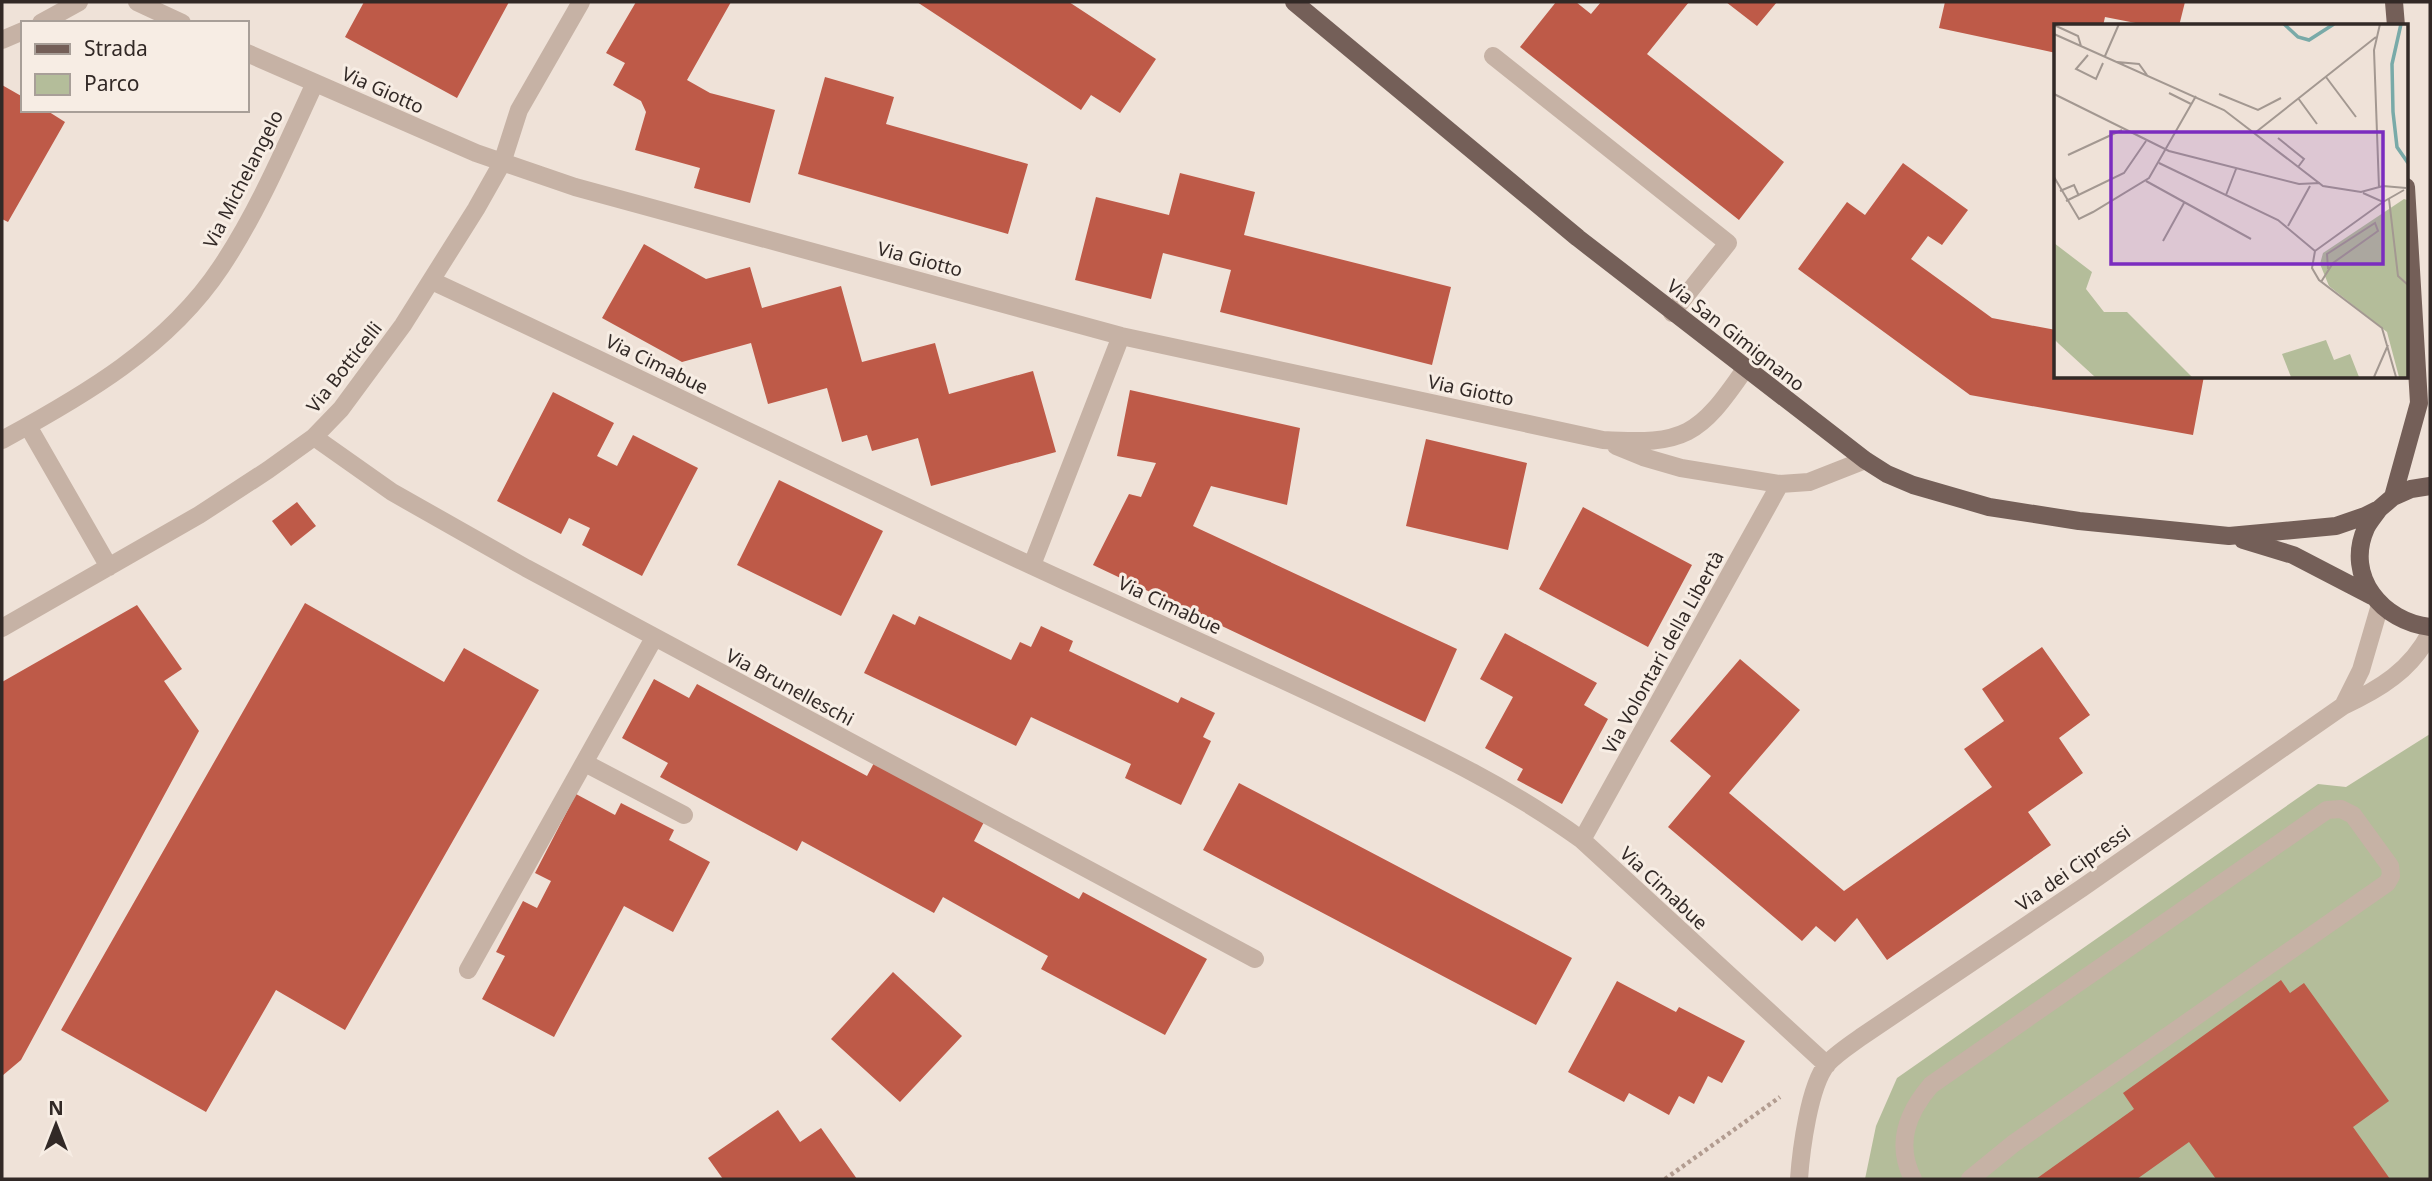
<svg xmlns="http://www.w3.org/2000/svg" width="2432" height="1181" font-family="'Noto Sans',sans-serif">
  <style>
    .green { fill: #b4bd9a }
    .building { fill: #be5a48 }
    .lines { fill: none; stroke-linecap: round; stroke-linejoin: round }
    .path { stroke: #b29c90; stroke-width: 4.5; stroke-dasharray: 3.5 3.5; stroke-linecap: butt }
    .minor { stroke: #c6b2a5; stroke-width: 18 }
    .major { stroke: #745f58; stroke-width: 18 }
    .labels { text-anchor: middle; dominant-baseline: central; stroke-width: 6; stroke-linejoin: round; paint-order: stroke }
    .street-label { font-size: 19px; fill: #322926; stroke: #f7ede4 }
    .inset-river { fill: none; stroke: #79aaa8; stroke-width: 3.5 }
    .inset-road { fill: none; stroke: #a39891; stroke-width: 2 }
    .view { fill: #7b2cbf; fill-opacity: 0.15; stroke: #7b2cbf; stroke-width: 3.5 }
    .inset-edge { fill: none; stroke: #322926; stroke-width: 3.5 }
  </style>
  <rect width="100%" height="100%" fill="#efe2d8"/>
  <path class="green" d="M2430,734V1179H1865L1876,1126L1897,1078L2318,784L2346,787Z"/>
  <path class="building" d="M364,2H509L457,98L345,37Z
    M636,2H731L687,80L710,93L775,110L750,203L694,188L700,168L635,150L646,112L641,101L613,85L625,63L606,53Z
    M917,2H1069L1156,59L1120,113L1091,95L1081,110Z
    M1556,2H1576L1591,14L1601,2H1689L1647,54L1784,162L1739,220L1520,47Z
    M1726,2H1777L1757,26Z
    M1945,2H2185L2179,26H2151L2105,17L2103,26H2056V53L1939,28Z
    M825,77L894,97L886,124L1028,164L1008,234L798,174Z
    M2,85L23,97V110H46L65,122L8,222L2,219Z
    M1903,163L1968,210L1942,245L1928,236L1911,259L1992,318L2056,330V376H2204L2193,435L1970,395L1798,269L1847,202L1865,215Z
    M1180,173L1255,192L1244,235L1451,287L1432,365L1220,312L1231,270L1163,253L1151,299L1075,280L1096,197L1169,215Z
    M644,244L706,279L750,267L762,308L841,286L862,362L935,343L949,394L1033,371L1056,452L931,486L918,438L872,451L867,435L842,442L827,388L768,404L751,343L682,362L602,318Z
    M1130,390L1300,428L1287,505L1211,486L1193,526L1457,649L1425,722L1093,565L1129,494L1141,497L1156,463L1117,456Z
    M553,392L614,423L597,456L617,466L633,435L698,468L642,576L582,545L590,528L569,518L561,534L497,501Z
    M1426,439L1527,463L1508,550L1406,526Z
    M779,480L883,531L841,616L737,565Z
    M297,502L316,526L291,546L272,521Z
    M1583,507L1692,565L1648,647L1539,589Z
    M305,603L444,682L464,648L539,690L345,1030L276,990L206,1112L61,1030Z
    M137,605L182,669L164,681L199,731L21,1060L2,1076V682Z
    M893,614L915,625L919,616L1011,660L1020,642L1031,647L1041,626L1073,641L1069,651L1178,703L1181,697L1215,713L1203,737L1211,741L1181,805L1125,778L1131,764L1031,717L1016,746L864,673Z
    M1505,633L1597,683L1584,705L1608,719L1562,804L1517,780L1523,769L1485,748L1513,697L1480,679Z
    M2042,647L2090,715L2059,738L2083,773L2028,812L2051,845L1887,960L1857,918L1835,942L1816,926L1802,941L1668,827L1711,776L1670,741L1740,659L1800,710L1729,793L1844,891L1992,787L1964,749L2004,721L1982,689Z
    M654,679L689,698L697,684L867,776L874,763L984,822L974,841L1079,899L1083,892L1207,959L1165,1035L1041,969L1048,956L943,897L934,913L802,841L797,851L660,777L668,763L622,738Z
    M1239,783L1572,958L1536,1025L1203,850Z
    M576,794L615,815L621,803L674,830L669,840L710,862L673,932L624,906L554,1037L482,999L505,956L496,952L523,901L537,908L551,881L535,873Z
    M893,972L962,1036L900,1102L831,1039Z
    M2281,980L2290,993L2304,983L2389,1101L2353,1127L2390,1179H2216L2189,1142L2137,1179H2036L2134,1109L2123,1093Z
    M1617,981L1676,1012L1679,1007L1745,1041L1722,1083L1708,1076L1694,1104L1679,1096L1669,1115L1629,1093L1624,1102L1568,1072Z
    M778,1110L800,1142L821,1128L857,1179H723L708,1158Z"/>
  <g class="lines">
    <path class="path" d="M1665,1179L1780,1097"/>
    <path class="minor" d="M137,2L182,23
      M41,23L79,2
      M2,40L23,31
      M247,53L476,153L575,187L1121,336L1603,440C1685,445 1699,436 1745,369
      M1493,56L1728,243L1672,313
      M432,281C644,379 853,484 1065,581C1163,625 1261,669 1357,715C1435,752 1512,789 1582,840L1827,1065
      M28,426L109,567
      M314,437L392,492L526,568L1255,959
      M2,440C83,396 168,347 221,267C259,210 286,145 315,83
      M1616,446L1643,457L1681,468L1780,484L1809,482L1865,460
      M1032,565L1121,336
      M2,628L199,515L268,470L314,437L341,409L403,325L476,209L502,163L519,110L581,2
      M2343,706L2361,670L2380,605
      M585,763L684,815
      M1582,840L1780,484
      M468,970L654,638
      M1799,1179C1801,1151 1809,1086 1827,1064C1836,1054 1850,1045 1861,1037L2082,888L2343,706C2380,689 2411,670 2430,633
      M1913,1179C1895,1144 1907,1113 1931,1085L2327,810L2341,809L2353,815L2390,866L2391,876L2387,883L2013,1144L1970,1179"/>
    <path class="major" d="M1294,2L1578,238L1865,460L1887,474L1913,485L1989,507L2079,521L2229,536L2336,526L2365,516L2379,509L2393,497L2411,489L2430,486
      M2394,2L2396,26
      M2393,497L2419,403L2406,187
      M2379,509C2375,515 2369,522 2366,528C2344,577 2383,622 2430,627
      M2243,540L2293,555L2372,596"/>
  </g>
  <g class="labels">
    <g class="street-label">
      <text transform="translate(383 90) rotate(24)">Via Giotto</text>
      <text transform="translate(243 179) rotate(-63)">Via Michelangelo</text>
      <text transform="translate(920 259) rotate(15)">Via Giotto</text>
      <text transform="translate(1736 335) rotate(38)">Via San Gimignano</text>
      <text transform="translate(657 364) rotate(26)">Via Cimabue</text>
      <text transform="translate(344 367) rotate(-52)">Via Botticelli</text>
      <text transform="translate(1471 390) rotate(12)">Via Giotto</text>
      <text transform="translate(1170 605) rotate(25)">Via Cimabue</text>
      <text transform="translate(1663 652) rotate(-61)">Via Volontari della Libertà</text>
      <text transform="translate(790 687) rotate(28)">Via Brunelleschi</text>
      <text transform="translate(2073 868) rotate(-35)">Via dei Cipressi</text>
      <text transform="translate(1664 888) rotate(43)">Via Cimabue</text>
    </g>
  </g>
  <g transform="translate(2054 24)">
    <rect width="354" height="354" fill="#efe2d8"/>
    <path d="M350,175L353,176V353H345L333,308L275,262L266,240L269,229ZM0,219L38,248L32,265L50,288H73L138,353H41L5,320L0,315ZM272,316L280,336L296,330L305,353H237L228,330Z" fill="#b4bd9a"/>
    <path class="inset-river" d="M230,0L244,13L255,16L280,0M347,0L338,40L339,88L343,123L354,139"/>
    <path class="inset-road" d="M0,1L24,12L27,22M0,10L170,86L269,162L307,168L329,162L352,164M34,31L22,45L42,55L49,39M51,32L65,0M63,38L85,40L93,51M272,53L302,93M115,69L137,80M0,70L115,127L245,160L266,159M165,70L204,86L227,74M244,74L263,100M202,108L322,13M224,114L250,135L244,143M14,131L68,106M105,139L224,196L261,227M0,153L25,195L39,188L95,154L142,72M92,157L197,215M325,164L320,26L326,0M6,167L20,161L25,172M309,169L329,178L350,166M172,171L182,145M335,175L344,252L354,261M12,177L70,149L92,117M234,202L256,162M109,217L130,179M261,227L258,244L265,256L328,304L342,353M261,227L329,178M267,258L279,239L324,207L321,199L273,230L274,245M320,353L334,321"/>
    <path class="view" d="M57,108H329V240H57Z"/>
    <rect width="354" height="354" class="inset-edge"/>
  </g>
  <rect width="2432" height="1181" fill="none" stroke="#322926" stroke-width="7"/>
  <rect x="21" y="21" width="228" height="91" fill="#f7ede4" stroke="#a89f98" stroke-width="2"/>
  <rect x="35" y="44" width="35" height="10" fill="#745f58" stroke="#a89f98" stroke-width="2"/>
  <text x="84" y="56" font-size="21" fill="#322926">Strada</text>
  <rect x="35" y="74" width="35" height="21" fill="#b4bd9a" stroke="#a89f98" stroke-width="2"/>
  <text x="84" y="91" font-size="21" fill="#322926">Parco</text>
  <g transform="translate(56 1125)" stroke="#f7ede4" stroke-width="5" paint-order="stroke">
  <path d="M0-5L12 26L0 18L-12 26Z" fill="#322926"/>
  <text y="-10" font-size="19" font-weight="bold" text-anchor="middle" fill="#322926">N</text>
  </g>
</svg>
